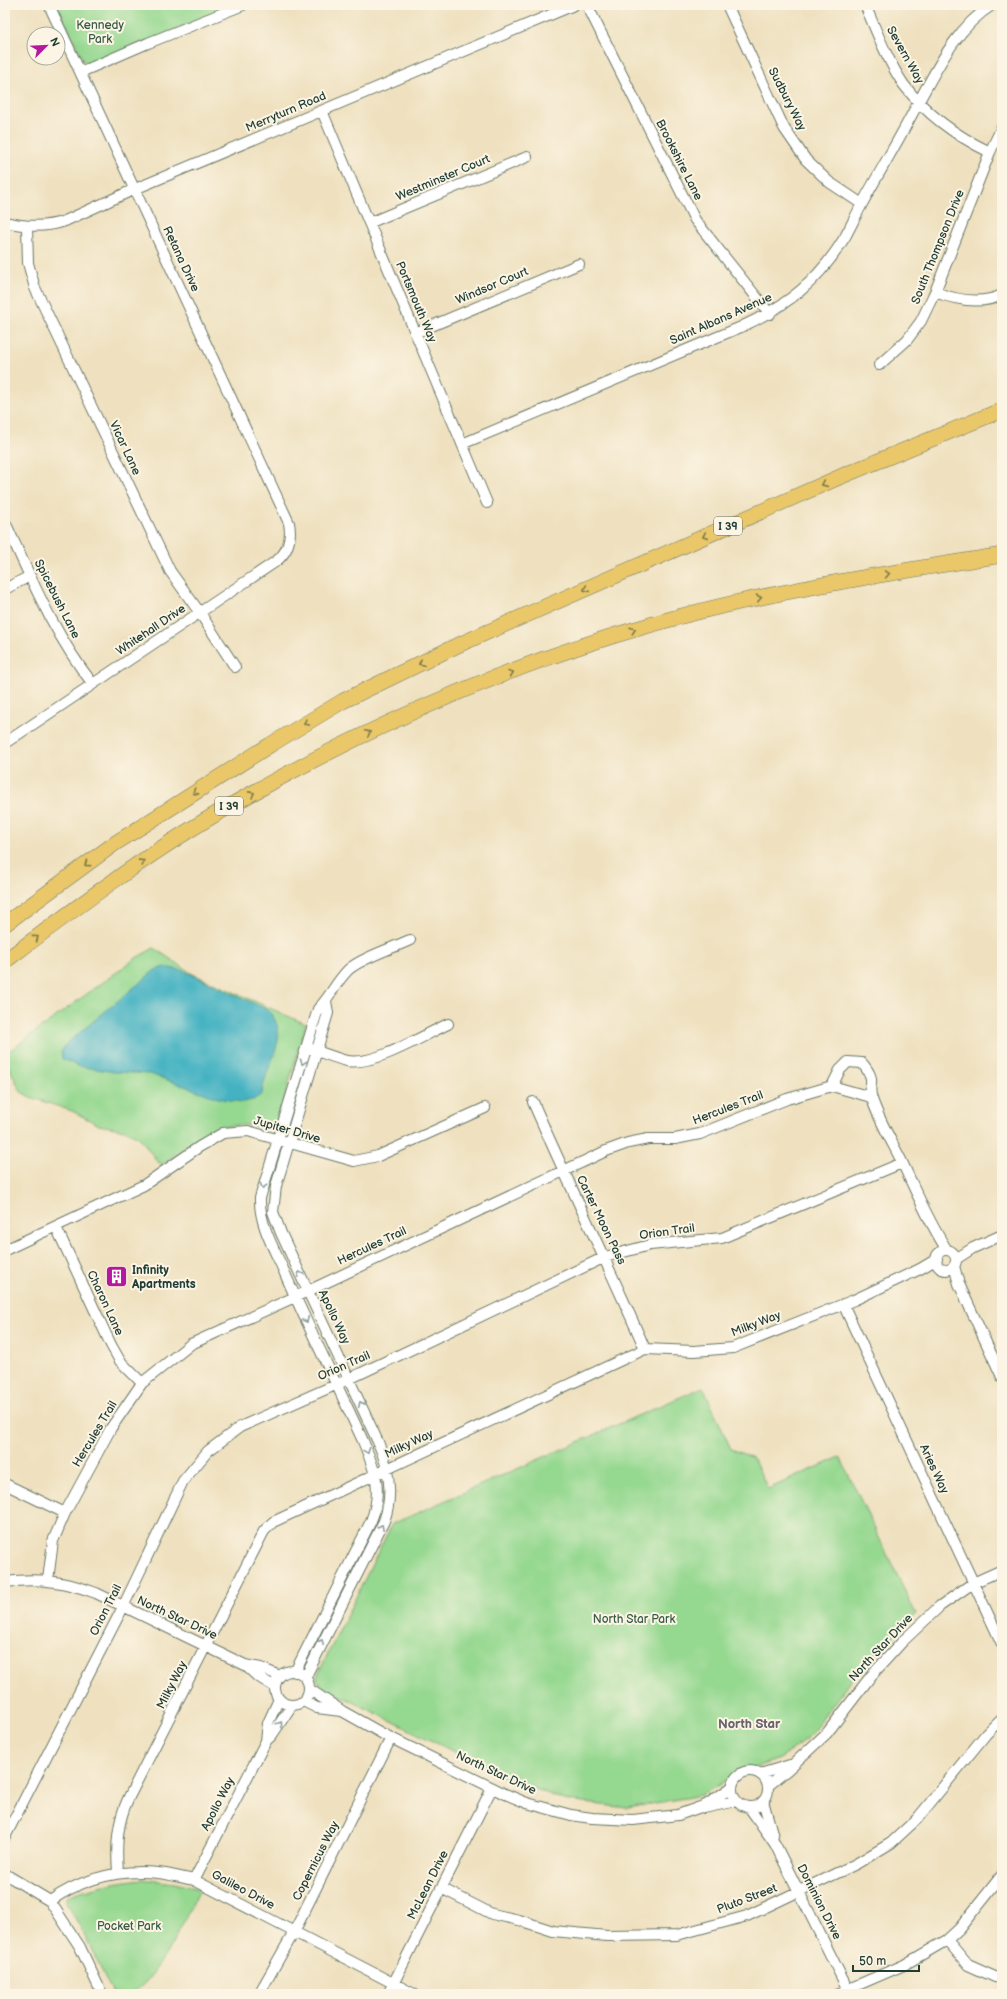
<svg xmlns="http://www.w3.org/2000/svg" width="1007" height="1999" font-family="'Balsamiq Sans',sans-serif">
  <style>
    .green { fill: #95d890; stroke: #5a8a62 }
    .water { fill: #45b2c2; stroke: #32787b }
    .lines { fill: none; stroke-linecap: round; stroke-linejoin: round }
    .minor-casing { stroke: #687665; stroke-width: 12 }
    .highway-casing { stroke: #687665; stroke-width: 16 }
    .minor { stroke: #fff; stroke-width: 10 }
    .highway { stroke: #eac769; stroke-width: 15 }
    .oneway { stroke: #7a7b4c }
    .oneway2 { stroke: #8f9e9a }
    .labels { text-anchor: middle; dominant-baseline: central; stroke-width: 4; stroke-linejoin: round; paint-order: stroke }
    .shield { fill: #fcf5e5; stroke: #617469; stroke-width: 1 }
    .shield-label { font-size: 11px; font-weight: bold; fill: #1f3d34 }
    .park-label { font-size: 12px; fill: #375c46; stroke: #fcf5e5 }
    .street-label { font-size: 12px; fill: #1f3d34; stroke: #fcf5e5 }
    .poi-label { font-size: 12px; font-weight: bold; fill: #1f3d34; stroke: #fcf5e5; text-anchor: start }
    .neighbourhood-label { font-size: 13px; font-weight: bold; fill: #67646c; stroke: #fcf5e5 }
  </style>
  <rect width="100%" height="100%" fill="#fcf5e5"/>
  <filter id="ink" filterUnits="userSpaceOnUse"><feTurbulence type="fractalNoise" baseFrequency=".025" numOctaves="2"/><feDisplacementMap in="SourceGraphic" scale="8" xChannelSelector="R" yChannelSelector="G"/><feConvolveMatrix kernelMatrix="1 2 1 2 8 2 1 2 1" color-interpolation-filters="sRGB"/></filter>
  <filter id="wash" filterUnits="userSpaceOnUse"><feTurbulence type="fractalNoise" baseFrequency=".012" numOctaves="4" result="noise"/><feDisplacementMap in="SourceGraphic" scale="16" xChannelSelector="R" yChannelSelector="G"/><feGaussianBlur stdDeviation="0.9" result="paint"/><feColorMatrix in="noise" values="0 0 0 0 0 0 0 0 0 0 0 0 0 0 0 0 0 1.4 0 .05"/><feComposite in="paint" operator="in"/></filter>
  <g filter="url(#wash)">
    <rect width="100%" height="100%" fill="#efe1c0"/>
    <path class="green" d="M57,5H233L87,68Z
      M154,948L193,974L306,1024L277,1124L270,1128C216,1118 203,1134 162,1165L157,1161L140,1138L125,1130L99,1125L72,1111L30,1097L21,1092L5,1059V1054L136,958Z
      M703,1387L731,1449L753,1458L768,1489L840,1457L916,1614L856,1673L808,1738L780,1759L740,1772L702,1795L628,1808L566,1801L503,1776L321,1686L317,1680L318,1674L392,1524Z
      M142,1879L175,1883L200,1889C188,1912 154,1989 128,1994C123,1995 117,1994 113,1994L85,1936L66,1902L68,1896C92,1886 116,1882 142,1879Z"/>
    <path class="water" d="M164,967L182,970L266,1009C295,1034 264,1065 262,1094L253,1100L242,1102L218,1098L150,1074L114,1072L78,1066L62,1059L61,1052L66,1044L155,970Z"/>
  </g>
  <g filter="url(#ink)">
    <g class="lines">
      <defs>
        <path id="minor" d="M587,5L695,220L770,314
          M727,5L784,128L806,160L829,182L862,204
          M865,5C876,30 888,62 904,85C927,115 956,136 990,152
          M81,72L148,43L243,5
          M322,111L487,503
          M5,222C26,227 45,228 65,221L135,189L574,5
          M369,223L527,157
          M27,226L28,263L35,288L170,571L200,613L235,667
          M935,292C956,300 981,305 1002,295
          M415,333L579,264
          M879,365L907,340L921,321L935,292L990,152L1002,127
          M462,444L741,327C788,305 818,282 845,237C851,226 856,215 862,204C880,171 900,138 918,103C938,67 956,28 992,5
          M5,522C31,578 54,635 93,684
          M5,589L30,576
          M5,743L275,562C288,553 292,538 289,523L49,5
          M311,1049C323,1053 335,1058 347,1061C375,1066 422,1036 448,1024
          M832,1086L840,1070L848,1062L862,1063C879,1083 866,1083 872,1099C879,1120 891,1140 901,1160C916,1191 928,1221 947,1250
          M832,1086L871,1097
          M533,1102C569,1185 609,1266 645,1349
          M56,1227L111,1345L120,1361L142,1383
          M5,1250L144,1185L199,1147L223,1133L248,1131L354,1161L378,1156L485,1108
          M936 1260a10 10 0 1 1 20 0a10 10 0 1 1-20 0Z
          M956,1259L973,1248L1002,1235
          M954,1266L959,1284L1002,1377
          M843,1304L1002,1644
          M5,1484L65,1513
          M48,1580L53,1541L65,1513L111,1428L142,1383L191,1344L308,1291L606,1151L628,1143L648,1139H675L700,1134L787,1099L832,1086
          M5,1582C39,1578 64,1581 96,1593L245,1665L261,1668L280,1676
          M245,1665L257,1676L275,1687
          M275 1688a17 17 0 1 1 34 0a17 17 0 1 1-34 0Z
          M295,1672L371,1521C383,1490 375,1470 363,1441C337,1384 308,1327 283,1269C273,1247 259,1223 260,1198L318,1009C330,997 336,982 348,970C359,959 395,947 410,940
          M305,1678L384,1521C394,1494 389,1468 378,1442L281,1233L273,1212L276,1186L328,1013L326,1001
          M309,1689L342,1711L383,1734L503,1793L527,1803L571,1815L592,1818L633,1820L678,1815L706,1805L732,1787
          M303,1701L317,1708L341,1711
          M266,1741L272,1735L292,1705
          M732 1789a18 18 0 1 1 36 0a18 18 0 1 1-36 0Z
          M760,1774L790,1765
          M768,1786L786,1771L827,1733L871,1676L903,1641L940,1606L973,1583L1002,1570
          M763,1801L773,1836
          M749,1807L775,1844L850,1994
          M704,1808L736,1801
          M5,1837L123,1607L183,1481L208,1451L240,1427L349,1379L605,1257L650,1245L722,1238L902,1163
          M118,1872C116,1846 117,1823 128,1799L264,1531L273,1522L645,1349L694,1351L733,1348L854,1300L920,1269L937,1259
          M5,1874L50,1901L80,1947L102,1994
          M194,1880L266,1741L268,1723L279,1699
          M441,1888L492,1914L519,1920L553,1931L607,1936L677,1935L747,1916L856,1864L891,1843L917,1819L986,1734L1002,1718
          M50,1901C82,1879 119,1869 158,1873C170,1874 182,1878 194,1880L414,1994
          M947,1940L968,1965L995,1977L1002,1978
          M259,1994L294,1932L391,1738
          M388,1994L492,1788
          M837,1994L904,1965L947,1940L959,1929L1002,1875"/>
        <path id="highway" d="M5,924L114,844L270,745L343,701L456,646L842,476L1002,410
          M5,961C73,910 143,857 216,814C352,734 501,667 653,624C767,591 885,574 1002,555"/>
      </defs>
      <use href="#minor" class="minor-casing"/>
      <use href="#highway" class="highway-casing"/>
      <use href="#minor" class="minor"/>
      <use href="#highway" class="highway"/>
    </g>
    <defs><path id="oneway-chevron" d="M-2-3.5L2.5 0L-2 3.5" fill="none" stroke-width="1.6" stroke-linecap="round" stroke-linejoin="round"/></defs>
    <g class="oneway">
      <use href="#oneway-chevron" transform="translate(824 484) rotate(156)"/>
      <use href="#oneway-chevron" transform="translate(705 536) rotate(156)"/>
      <use href="#oneway-chevron" transform="translate(887 574) rotate(-10)"/>
      <use href="#oneway-chevron" transform="translate(586 589) rotate(156)"/>
      <use href="#oneway-chevron" transform="translate(759 598) rotate(-12)"/>
      <use href="#oneway-chevron" transform="translate(633 630) rotate(-18)"/>
      <use href="#oneway-chevron" transform="translate(421 663) rotate(154)"/>
      <use href="#oneway-chevron" transform="translate(511 673) rotate(-21)"/>
      <use href="#oneway-chevron" transform="translate(306 723) rotate(150)"/>
      <use href="#oneway-chevron" transform="translate(368 733) rotate(-26)"/>
      <use href="#oneway-chevron" transform="translate(195 792) rotate(147)"/>
      <use href="#oneway-chevron" transform="translate(252 794) rotate(-29)"/>
      <use href="#oneway-chevron" transform="translate(142 862) rotate(-33)"/>
      <use href="#oneway-chevron" transform="translate(87 864) rotate(144)"/>
      <use href="#oneway-chevron" transform="translate(36 938) rotate(-37)"/>
    </g>
    <g class="oneway2">
      <use href="#oneway-chevron" transform="translate(303 1062) rotate(108)"/>
      <use href="#oneway-chevron" transform="translate(263 1186) rotate(106)"/>
      <use href="#oneway-chevron" transform="translate(300 1274) rotate(-115)"/>
      <use href="#oneway-chevron" transform="translate(306 1320) rotate(64)"/>
      <use href="#oneway-chevron" transform="translate(361 1404) rotate(-115)"/>
      <use href="#oneway-chevron" transform="translate(367 1451) rotate(69)"/>
      <use href="#oneway-chevron" transform="translate(381 1527) rotate(-63)"/>
      <use href="#oneway-chevron" transform="translate(321 1642) rotate(-63)"/>
      <use href="#oneway-chevron" transform="translate(280 1724) rotate(-56)"/>
    </g>
  </g>
  <defs>
    <symbol id="building-square" viewBox="-11 -11 22 22"><rect x="-9" y="-9" width="18" height="18" rx="4" fill="#b5179e" stroke="#fcf5e5"/><path d="M-4-6H4V6H1V3H-1V6H-4ZM-2.5-4.3h1.7v1.8h-1.7ZM.8-4.3h1.7v1.8H.8ZM-2.5-1h1.7V.8h-1.7ZM.8-1h1.7V.8H.8Z" fill="#fff"/></symbol>
  </defs>
  <g fill-rule="evenodd">
    <use href="#building-square" x="104" y="1264" width="25" height="25"/>
  </g>
  <g class="labels">
    <g class="shield">
      <rect x="714" y="517" width="28" height="18" rx="3"/>
      <rect x="215" y="797" width="28" height="18" rx="3"/>
    </g>
    <g class="shield-label">
      <text x="728" y="526">I 39</text>
      <text x="229" y="806">I 39</text>
    </g>
    <g class="park-label">
      <text x="100" y="25">Kennedy<tspan x="100" dy="14">Park</tspan></text>
      <text x="634" y="1619">North Star Park</text>
      <text x="129" y="1926">Pocket Park</text>
    </g>
    <g class="street-label">
      <text transform="translate(905 55) rotate(61)">Severn Way</text>
      <text transform="translate(787 99) rotate(63)">Sudbury Way</text>
      <text transform="translate(286 112) rotate(-23)">Merryturn Road</text>
      <text transform="translate(679 160) rotate(63)">Brookshire Lane</text>
      <text transform="translate(443 178) rotate(-23)">Westminster Court</text>
      <text transform="translate(938 247) rotate(-68)">South Thompson Drive</text>
      <text transform="translate(181 259) rotate(65)">Retana Drive</text>
      <text transform="translate(492 286) rotate(-23)">Windsor Court</text>
      <text transform="translate(416 302) rotate(67)">Portsmouth Way</text>
      <text transform="translate(721 319) rotate(-24)">Saint Albans Avenue</text>
      <text transform="translate(125 448) rotate(65)">Vicar Lane</text>
      <text transform="translate(57 599) rotate(63)">Spicebush Lane</text>
      <text transform="translate(151 630) rotate(-34)">Whitehall Drive</text>
      <text transform="translate(728 1108) rotate(-21)">Hercules Trail</text>
      <text transform="translate(287 1130) rotate(16)">Jupiter Drive</text>
      <text transform="translate(601 1220) rotate(64)">Carter Moon Pass</text>
      <text transform="translate(667 1232) rotate(-8)">Orion Trail</text>
      <text transform="translate(372 1246) rotate(-25)">Hercules Trail</text>
      <text transform="translate(105 1303) rotate(65)">Charon Lane</text>
      <text transform="translate(334 1317) rotate(65)">Apollo Way</text>
      <text transform="translate(756 1324) rotate(-21)">Milky Way</text>
      <text transform="translate(344 1366) rotate(-24)">Orion Trail</text>
      <text transform="translate(95 1434) rotate(-59)">Hercules Trail</text>
      <text transform="translate(409 1444) rotate(-25)">Milky Way</text>
      <text transform="translate(934 1469) rotate(65)">Aries Way</text>
      <text transform="translate(106 1610) rotate(-63)">Orion Trail</text>
      <text transform="translate(177 1618) rotate(25)">North Star Drive</text>
      <text transform="translate(881 1648) rotate(-47)">North Star Drive</text>
      <text transform="translate(172 1685) rotate(-63)">Milky Way</text>
      <text transform="translate(496 1773) rotate(25)">North Star Drive</text>
      <text transform="translate(218 1804) rotate(-63)">Apollo Way</text>
      <text transform="translate(316 1861) rotate(-63)">Copernicus Way</text>
      <text transform="translate(428 1885) rotate(-63)">McLean Drive</text>
      <text transform="translate(243 1890) rotate(28)">Galileo Drive</text>
      <text transform="translate(747 1899) rotate(-21)">Pluto Street</text>
      <text transform="translate(819 1902) rotate(63)">Dominion Drive</text>
    </g>
    <g class="poi-label">
      <text x="132" y="1270">Infinity<tspan x="132" dy="14">Apartments</tspan></text>
    </g>
    <g class="neighbourhood-label">
      <text x="749" y="1724">North Star</text>
    </g>
  </g>
  <rect width="1007" height="1999" fill="none" stroke="#fcf5e5" stroke-width="20"/>
  <g transform="translate(46 46) rotate(66)"><circle r="19" fill="#fcf5e5" stroke="#a4ab9e"/>
  <path d="M0-3L7 15L0 10L-7 15Z" fill="#b5179e"/>
  <text y="-6" font-size="11" font-weight="bold" text-anchor="middle" fill="#1f3d34">N</text>
  </g>
  <path d="M853 1965v6h66v-6" fill="none" stroke="#1f3d34" stroke-width="2"/>
  <text x="859" y="1965" font-size="12" fill="#1f3d34" stroke="#fcf5e5" stroke-width="3" paint-order="stroke">50 m</text>
</svg>
